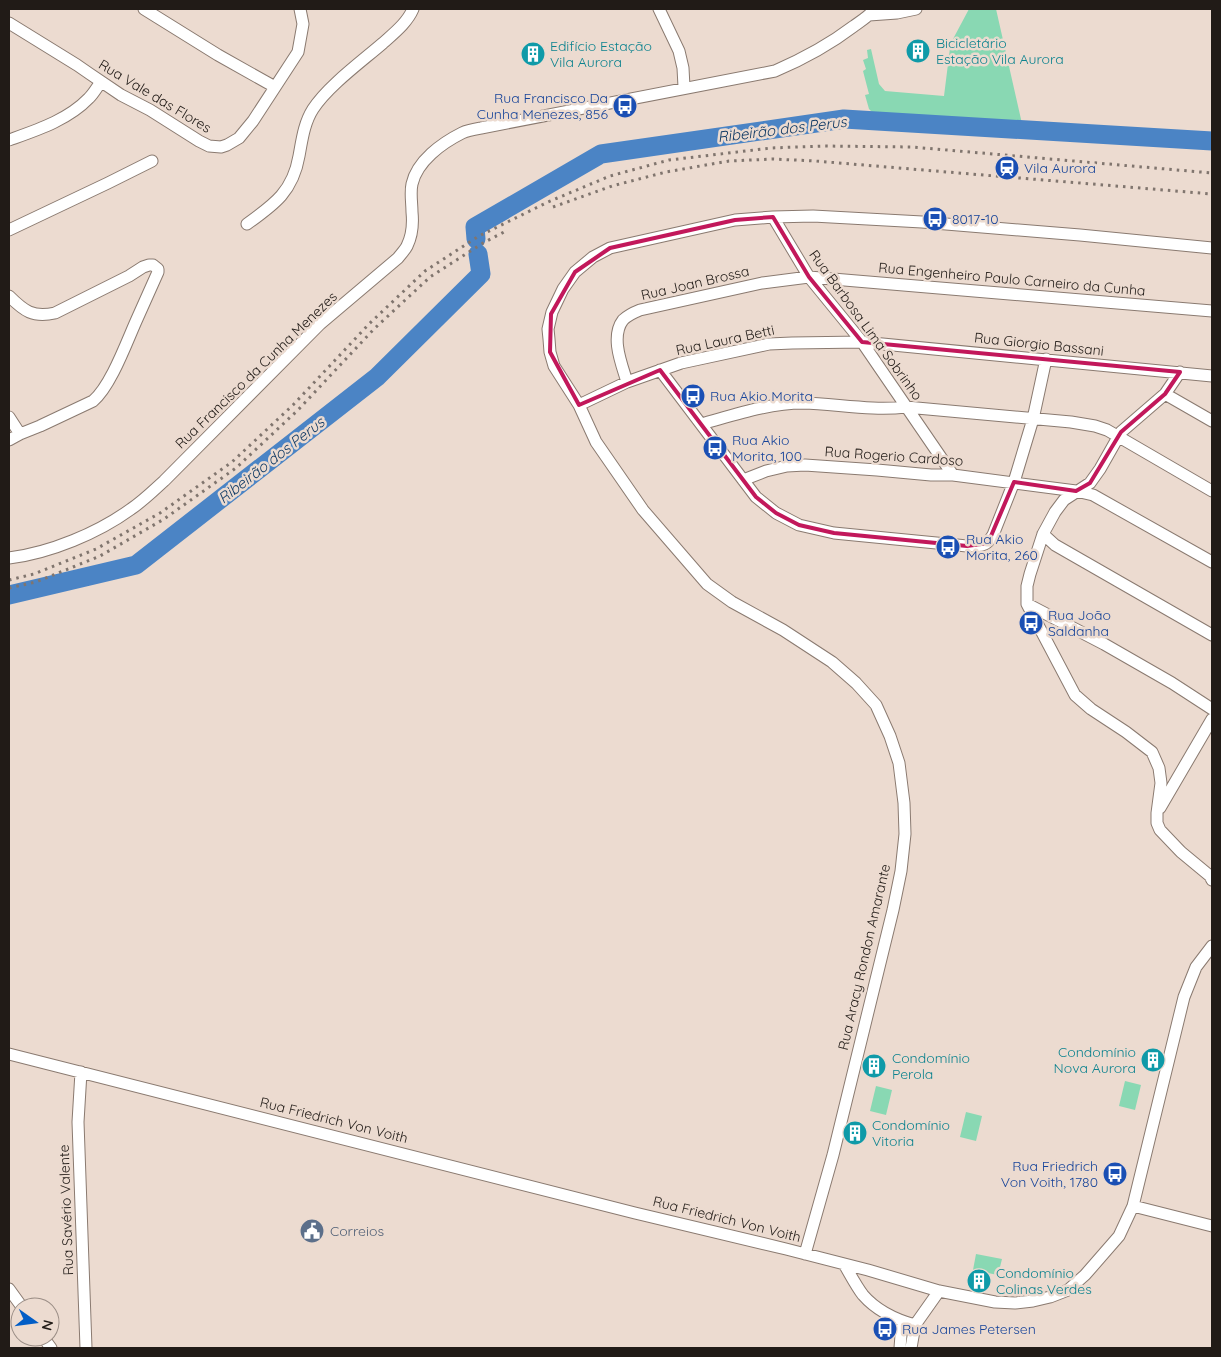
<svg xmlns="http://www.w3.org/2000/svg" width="1221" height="1357" font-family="Quicksand,sans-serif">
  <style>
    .green { fill: #89d8b3 }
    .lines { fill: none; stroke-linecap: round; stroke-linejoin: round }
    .river { stroke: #4b84c5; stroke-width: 19 }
    .minor-casing { stroke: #8a7a70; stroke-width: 13 }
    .minor { stroke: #fff; stroke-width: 11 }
    .rail { stroke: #80756e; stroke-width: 3; stroke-dasharray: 2.5 5; stroke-linecap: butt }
    .marked { fill: none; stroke: #c2185b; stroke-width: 4; stroke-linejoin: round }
    .labels { text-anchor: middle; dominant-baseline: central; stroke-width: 5; stroke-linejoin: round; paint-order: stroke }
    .culture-label { font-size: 14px; fill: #0d838f; stroke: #ecdbd0; text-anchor: start }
    .street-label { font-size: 14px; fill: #211b17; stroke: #ecdbd0 }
    .transit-label { font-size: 14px; fill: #164399; stroke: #ecdbd0; text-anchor: start }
    .service-label { font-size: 14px; fill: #4e5e75; stroke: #ecdbd0; text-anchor: start }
    .water-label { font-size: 15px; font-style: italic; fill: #0f3964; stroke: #ecdbd0 }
  </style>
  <rect width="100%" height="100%" fill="#ecdbd0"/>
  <path class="green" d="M969,9H996L1023,128L874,114L869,109L865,95L869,94L863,71L866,69L863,60L868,58L867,50L871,49L879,84L885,91L944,96L951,40L953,39Z
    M1125,1081L1141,1085L1135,1110L1119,1106Z
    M876,1086L892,1090L886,1115L870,1111Z
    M966,1112L982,1116L976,1141L960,1137Z
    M976,1254L1002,1259L998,1275L973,1270Z"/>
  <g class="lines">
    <path class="river" d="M476,239L475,227L601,154L844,119L1212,141
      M9,595L136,565L377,377L481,274L478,254"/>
    <defs>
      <path id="minor" d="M144,9L218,55L275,87
        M659,9L679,51L683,68L684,87
        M869,15L897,13L916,9
        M9,23L77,65L90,74L121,95L150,110L199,141L209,146L221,147L227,145L239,138L253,121L298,52L303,24L300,9
        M9,140C37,130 68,120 89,98C94,93 97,87 101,82
        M773,217L809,277L862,342L953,475
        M247,224C275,204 293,191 299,156C302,140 304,123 313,109C328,86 361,62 383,43C394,33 407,23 413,9
        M9,230L108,183L152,161
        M9,296C24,311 33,318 55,313L129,276L143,267L149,265H153L158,269V272C151,288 144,303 137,319C127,341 111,386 93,401L40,426L20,434L9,440
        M660,370L756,497L776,513L799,525L834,533L967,546C981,545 985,548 993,535L1014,482L1033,419L1046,359
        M1180,372L1165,394L1121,432L1100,469L1090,483L1064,500L1055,512L1043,534L1030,574L1027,586V604L1075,695L1091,709L1126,732L1152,752L1159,768L1161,783L1157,813V823L1160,830L1181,852L1210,876L1212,880
        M627,382C622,365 610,337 623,320C627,316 635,312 640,310L762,283L809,277L1212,311
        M1165,394L1212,421
        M579,405L627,382L681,363L769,344L792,343L862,342L1212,376
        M9,417L20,434
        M701,424C734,415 769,403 803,403C837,404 872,411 906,407L1071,422L1095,426L1107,430L1212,491
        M743,480L766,471L787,466L805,465L877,470L931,475H953L1076,491L1093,495L1212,562
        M1043,534L1055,545L1212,635
        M9,558C50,553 98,533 131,509C143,501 153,491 164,481L320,324L398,258C401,254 405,250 407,246C412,236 413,222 412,212C412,203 410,193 412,184C417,161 442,143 462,133C468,130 475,129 481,128L775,71C803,59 829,45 854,26C861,21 869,16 875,9
        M1027,604L1104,644L1172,683L1212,709
        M1160,808L1212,719
        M9,1054L635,1213L786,1249L868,1270L939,1291L995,1302L1015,1303L1033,1301L1050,1297L1068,1290L1085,1275L1119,1236L1133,1206L1184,997L1196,967L1212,946
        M81,1072L78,1122L86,1348
        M1133,1206L1212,1226
        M805,1254L833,1155L893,910L901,871L905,834L904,803L899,763L890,736L876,705L856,683L832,662L783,630L732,602L707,584L643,510L596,442L579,405L554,366L550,352L549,339L548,329L552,312L563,289L575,272L593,257L610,248L735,220L773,217L813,216L922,222L1080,235L1212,248
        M844,1264C850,1274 856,1286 863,1295C876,1310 897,1320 915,1325
        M9,1289L22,1307
        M43,1337L51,1348
        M900,1348L902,1322
        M911,1348L915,1325L939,1291"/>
    </defs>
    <use href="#minor" class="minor-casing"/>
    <use href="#minor" class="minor"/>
    <path class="rail" d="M553,207L612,186L666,172L729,161L773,159L815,161L1212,194
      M9,580L34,574L96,549L160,513L232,462L293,405L369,324L425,271L479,236L548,202L610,176L669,160L771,148L824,146L912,147L1212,173
      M9,588L36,582L100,556L164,519L236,468L298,410L374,329L430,277L483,243L504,232"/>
  </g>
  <path class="marked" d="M773,217L809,277L862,342L1180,372L1165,394L1121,432L1090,483L1076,491L1014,482L988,543L967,546L834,533L799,525L776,513L756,497L660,370L579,405L550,352L551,314L575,272L610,248L735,220Z"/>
  <defs>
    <symbol id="building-disc" viewBox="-11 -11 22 22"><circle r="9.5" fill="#0f9aa8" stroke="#ecdbd0"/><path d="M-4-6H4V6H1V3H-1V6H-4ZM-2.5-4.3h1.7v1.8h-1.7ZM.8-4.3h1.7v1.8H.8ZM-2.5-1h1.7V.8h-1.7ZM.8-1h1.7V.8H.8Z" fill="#fff"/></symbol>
    <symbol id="bus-disc" viewBox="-11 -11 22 22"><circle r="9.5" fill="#1a4fb4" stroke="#ecdbd0"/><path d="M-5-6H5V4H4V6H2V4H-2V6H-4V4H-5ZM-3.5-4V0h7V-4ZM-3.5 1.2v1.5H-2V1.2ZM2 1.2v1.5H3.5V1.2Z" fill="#fff"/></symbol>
    <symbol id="station-disc" viewBox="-11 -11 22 22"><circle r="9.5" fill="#1a4fb4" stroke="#ecdbd0"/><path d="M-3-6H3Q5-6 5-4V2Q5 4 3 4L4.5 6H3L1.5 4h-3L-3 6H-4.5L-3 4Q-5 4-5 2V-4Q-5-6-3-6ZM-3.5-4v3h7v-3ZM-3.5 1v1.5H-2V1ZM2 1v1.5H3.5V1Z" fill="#fff"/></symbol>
    <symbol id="civic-disc" viewBox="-11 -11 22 22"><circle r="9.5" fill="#5c6f8a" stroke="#ecdbd0"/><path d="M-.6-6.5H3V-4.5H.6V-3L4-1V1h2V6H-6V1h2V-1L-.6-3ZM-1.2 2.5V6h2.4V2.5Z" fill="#fff"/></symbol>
  </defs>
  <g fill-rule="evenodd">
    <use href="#building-disc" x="904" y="37" width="28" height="28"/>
    <use href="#building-disc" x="519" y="40" width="28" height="28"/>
    <use href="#bus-disc" x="611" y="92" width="28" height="28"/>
    <use href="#station-disc" x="993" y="154" width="28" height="28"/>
    <use href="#bus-disc" x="921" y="205" width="28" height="28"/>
    <use href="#bus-disc" x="679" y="382" width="28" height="28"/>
    <use href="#bus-disc" x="701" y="434" width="28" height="28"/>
    <use href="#bus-disc" x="934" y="533" width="28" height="28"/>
    <use href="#bus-disc" x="1017" y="609" width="28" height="28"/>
    <use href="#building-disc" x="1139" y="1046" width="28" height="28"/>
    <use href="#building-disc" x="860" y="1052" width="28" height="28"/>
    <use href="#building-disc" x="841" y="1119" width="28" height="28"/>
    <use href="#bus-disc" x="1101" y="1160" width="28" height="28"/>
    <use href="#civic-disc" x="298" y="1217" width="28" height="28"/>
    <use href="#building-disc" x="965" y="1267" width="28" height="28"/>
    <use href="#bus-disc" x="871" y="1315" width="28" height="28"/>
  </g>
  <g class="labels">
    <g class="culture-label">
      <text x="936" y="43">Bicicletário<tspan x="936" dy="16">Estação Vila Aurora</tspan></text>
      <text x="550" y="46">Edifício Estação<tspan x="550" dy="16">Vila Aurora</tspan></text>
      <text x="1136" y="1052" text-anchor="end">Condomínio<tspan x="1136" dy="16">Nova Aurora</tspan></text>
      <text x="892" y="1058">Condomínio<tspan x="892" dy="16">Perola</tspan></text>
      <text x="872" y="1125">Condomínio<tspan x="872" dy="16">Vitoria</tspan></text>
      <text x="996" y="1273">Condomínio<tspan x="996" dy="16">Colinas Verdes</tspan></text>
    </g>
    <g class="street-label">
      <text transform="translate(155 96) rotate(31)">Rua Vale das Flores</text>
      <text transform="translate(1012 279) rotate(5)">Rua Engenheiro Paulo Carneiro da Cunha</text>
      <text transform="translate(695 283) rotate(-13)">Rua Joan Brossa</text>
      <text transform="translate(866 325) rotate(54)">Rua Barbosa Lima Sobrinho</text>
      <text transform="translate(725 340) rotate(-12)">Rua Laura Betti</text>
      <text transform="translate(1039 344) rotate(6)">Rua Giorgio Bassani</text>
      <text transform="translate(256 370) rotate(-44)">Rua Francisco da Cunha Menezes</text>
      <text transform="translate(894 456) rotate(4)">Rua Rogerio Cardoso</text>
      <text transform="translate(864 957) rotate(-77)">Rua Aracy Rondon Amarante</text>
      <text transform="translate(334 1120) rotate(14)">Rua Friedrich Von Voith</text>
      <text transform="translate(66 1210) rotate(-92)">Rua Savério Valente</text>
      <text transform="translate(727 1219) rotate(14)">Rua Friedrich Von Voith</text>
    </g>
    <g class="transit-label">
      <text x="608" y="98" text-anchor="end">Rua Francisco Da<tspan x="608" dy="16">Cunha Menezes, 856</tspan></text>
      <text x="1024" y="168">Vila Aurora</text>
      <text x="952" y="219">8017-10</text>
      <text x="710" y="396">Rua Akio Morita</text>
      <text x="732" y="440">Rua Akio<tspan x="732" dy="16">Morita, 100</tspan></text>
      <text x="966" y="539">Rua Akio<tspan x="966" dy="16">Morita, 260</tspan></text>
      <text x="1048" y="615">Rua João<tspan x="1048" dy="16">Saldanha</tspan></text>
      <text x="1098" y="1166" text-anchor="end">Rua Friedrich<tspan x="1098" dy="16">Von Voith, 1780</tspan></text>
      <text x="902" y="1329">Rua James Petersen</text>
    </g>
    <g class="service-label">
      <text x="330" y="1231">Correios</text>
    </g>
    <g class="water-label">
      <text transform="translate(782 129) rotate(-7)">Ribeirão dos Perus</text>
      <text transform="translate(271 460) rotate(-38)">Ribeirão dos Perus</text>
    </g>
  </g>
  <rect width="1221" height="1357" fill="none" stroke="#211b17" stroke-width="20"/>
  <g transform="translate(35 1322) rotate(104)"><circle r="24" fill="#ecdbd0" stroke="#9b8e86"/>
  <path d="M0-4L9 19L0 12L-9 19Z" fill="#015dc6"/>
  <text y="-8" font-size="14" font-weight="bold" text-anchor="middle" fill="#211b17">N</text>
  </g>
</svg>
